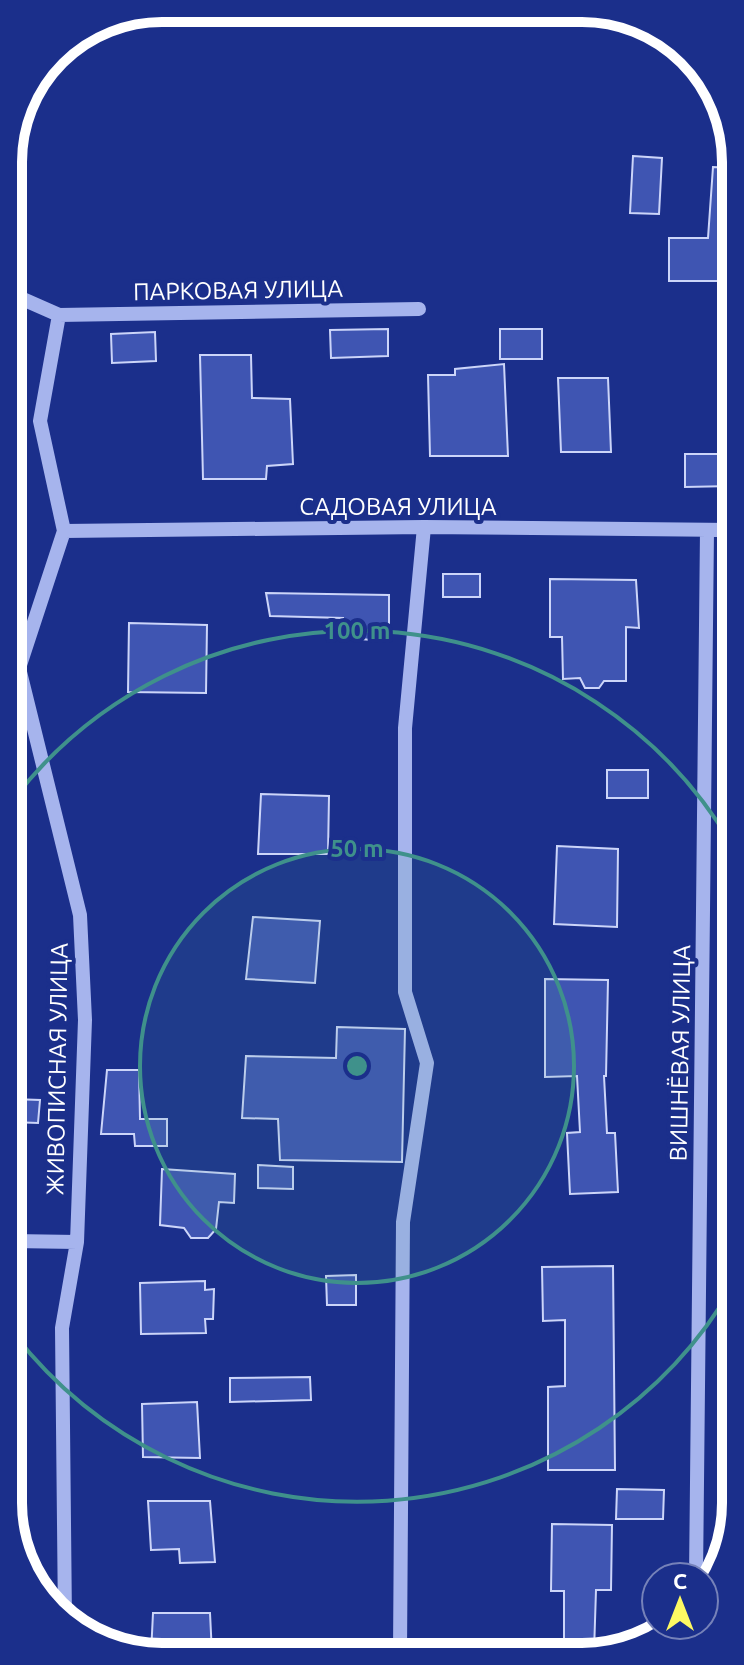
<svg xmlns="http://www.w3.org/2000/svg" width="744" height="1665" font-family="Ubuntu,sans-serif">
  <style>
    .building { fill: #3f55b2; stroke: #ccd5f9; stroke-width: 2 }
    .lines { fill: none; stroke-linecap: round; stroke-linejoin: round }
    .minor { stroke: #a6b4ed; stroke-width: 14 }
    .ring { fill: none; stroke: #3f918b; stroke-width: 4 }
    .labels { text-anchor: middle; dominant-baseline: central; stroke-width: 8; stroke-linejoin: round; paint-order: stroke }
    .street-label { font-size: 24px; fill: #fff; stroke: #1b2f8b }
    .rim { fill: none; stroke: #fff; stroke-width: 10 }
    .centre { fill: #3f918b; stroke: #1b2f8b; stroke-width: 4 }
    .ring-label { font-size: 24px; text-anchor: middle; font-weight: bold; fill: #3f918b; stroke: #1b2f8b; stroke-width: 8; stroke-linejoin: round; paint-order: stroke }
  </style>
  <rect width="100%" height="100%" fill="#1b2f8b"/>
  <path class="building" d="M633,156L662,158L659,214L630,213Z
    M713,167L731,168V281H669V238H708Z
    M388,329V356L331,358L330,330Z
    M500,329H542V359H500Z
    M155,332L156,361L112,363L111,334Z
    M200,355H251L252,398L290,399L293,464L267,466L266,479H203Z
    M504,364L508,456H430L428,375H455V369Z
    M558,378H608L611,452H561Z
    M685,454H732V486L685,487Z
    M443,574H480V597H443Z
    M550,579L636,580L639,628L626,627V681H604L599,688H585L580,678L563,679L562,637H550Z
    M266,593L389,595V641L343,638V618L270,616Z
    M129,623L207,625L206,693L128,692Z
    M607,770H648V798H607Z
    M261,794L329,796L328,854H258Z
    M557,846L618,849L617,927L554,924Z
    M253,917L320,921L315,983L246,979Z
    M545,979L608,980L606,1076H604L607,1133H615L618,1192L570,1194L567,1133L580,1132L577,1076L545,1077Z
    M337,1027L405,1029L402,1162L280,1160L278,1119L242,1118L246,1056L336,1058Z
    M107,1070H139L140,1119H167V1146H135L134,1134H101Z
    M12,1099L40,1100L38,1123L12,1122Z
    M258,1165L293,1167V1189L258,1188Z
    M162,1169L235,1174L234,1203L219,1202L216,1229L208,1238H191L184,1228L160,1225Z
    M613,1266L615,1470H548V1387L565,1386V1320L543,1321L542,1267Z
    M356,1275V1305H327L326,1276Z
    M205,1281V1290L214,1289L213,1319H205L206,1333L141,1334L140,1283Z
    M310,1377L311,1400L230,1402V1378Z
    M197,1402L200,1458L143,1457L142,1404Z
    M617,1489L664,1490L663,1519H616Z
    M148,1501H210L215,1562L180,1563L179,1549L151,1550Z
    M552,1524L612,1525L611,1590H596L594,1652H564V1591H551Z
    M153,1613H210L212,1654H151Z"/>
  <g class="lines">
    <path class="minor" d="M726,137H731
      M9,293L59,315L419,309
      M59,315L40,421L64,531
      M64,531L19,668L80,915L85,1020L77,1242L62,1328L65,1621
      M64,531L424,527L732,530
      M12,1241L77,1242
      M696,1577L707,530
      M400,1653L403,1222L427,1063L405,992V728L424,527"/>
  </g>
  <circle cx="357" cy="1066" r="217" fill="#3f918b" fill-opacity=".12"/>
  <g class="ring">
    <circle cx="357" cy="1066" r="217"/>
    <path d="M734 1284A435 435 0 0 1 14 1334M12 801A435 435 0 0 1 732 845"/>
  </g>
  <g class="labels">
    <g class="street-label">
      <text transform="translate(238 290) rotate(-1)">ПАРКОВАЯ УЛИЦА</text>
      <text x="398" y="506">САДОВАЯ УЛИЦА</text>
      <text transform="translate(680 1053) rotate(-89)">ВИШНЁВАЯ УЛИЦА</text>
      <text transform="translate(57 1069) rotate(-89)">ЖИВОПИСНАЯ УЛИЦА</text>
    </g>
  </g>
  <path d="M0 0H744V1665H0ZM162 22H582A140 140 0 0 1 722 162V1503A140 140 0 0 1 582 1643H162A140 140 0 0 1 22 1503V162A140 140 0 0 1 162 22Z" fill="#1b2f8b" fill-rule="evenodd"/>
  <path class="rim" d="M162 22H582A140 140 0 0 1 722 162V1503A140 140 0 0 1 582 1643H162A140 140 0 0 1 22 1503V162A140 140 0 0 1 162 22Z"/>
  <circle cx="357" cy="1066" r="12" class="centre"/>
  <g class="ring-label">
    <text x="357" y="639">100 m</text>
    <text x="357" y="857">50 m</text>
  </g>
  <g transform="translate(680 1601)"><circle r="38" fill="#1b2f8b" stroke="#7682b9" stroke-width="2"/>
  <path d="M0-6L14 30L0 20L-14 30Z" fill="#fef963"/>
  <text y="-12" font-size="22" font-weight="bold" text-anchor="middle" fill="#ffffff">С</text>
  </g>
</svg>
